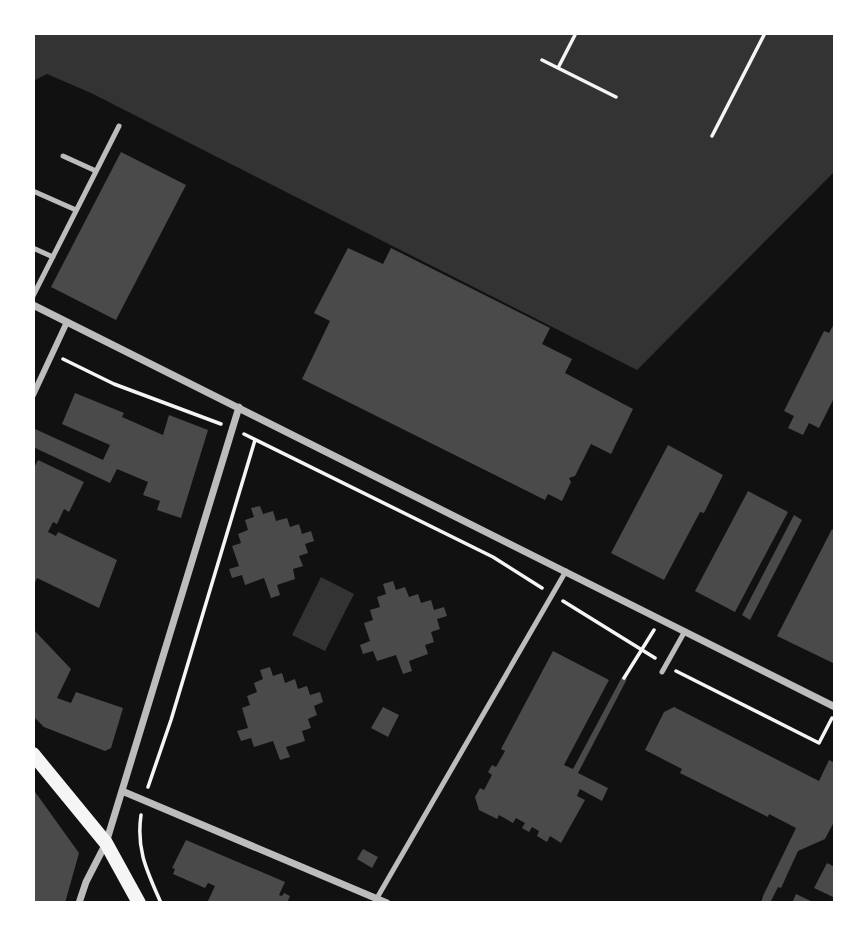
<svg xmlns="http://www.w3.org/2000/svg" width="868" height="936" font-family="'Nunito Sans',sans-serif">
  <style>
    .water { fill: #333 }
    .building { fill: #4a4a4a }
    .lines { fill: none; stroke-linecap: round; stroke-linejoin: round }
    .path { stroke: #f5f5f5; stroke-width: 3.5 }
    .service { stroke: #bcbcbc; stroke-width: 5 }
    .pedestrian { stroke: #bcbcbc; stroke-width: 6 }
    .minor { stroke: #bcbcbc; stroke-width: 7 }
    .secondary { stroke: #f5f5f5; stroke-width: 14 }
  </style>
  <rect width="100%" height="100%" fill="#111"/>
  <path class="water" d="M33,33H835V171L637,370L91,93L47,74L33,81Z
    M321,577L354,594L325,651L292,635Z"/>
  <path class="building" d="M121,152L186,185L116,320L51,287Z
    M348,248L383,264L391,248L550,328L542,344L572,359L565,373L633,409L611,454L591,444L575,476L569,478L571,482L562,501L548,494L545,500L302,379L330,321L314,313Z
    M835,322V396L819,428L809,423L803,435L788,428L794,416L784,411L824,331L829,333Z
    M75,393L124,413L122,417L163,435L169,415L208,430L181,518L157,510L160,501L143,495L148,482L117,469L110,483L33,447L35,429L103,460L110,445L62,424Z
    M668,445L723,475L704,513L700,512L664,580L611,553Z
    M38,460L84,482L69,512L64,509L57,524L53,522L48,532L56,536L58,532L117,560L99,608L37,578L33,587V470Z
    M748,491L788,512L735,612L695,591Z
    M260,506L263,514L273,511L276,521L287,518L290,527L299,524L302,534L311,531L314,541L305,544L308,553L299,556L303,566L293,569L295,579L277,585L280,595L271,598L264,578L245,585L242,575L232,578L229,569L239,566L232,546L241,543L238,534L248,530L245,520L254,517L251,508Z
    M794,515L802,520L750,620L742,615Z
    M832,529L835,531V664L777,636Z
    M393,581L396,590L405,587L409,597L418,594L421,603L431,600L434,610L444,607L447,616L437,619L440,629L431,632L434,642L425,645L428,654L409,661L412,671L403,674L396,655L377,661L373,651L363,654L360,645L370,641L364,623L373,620L370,610L380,607L377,597L386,594L383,584Z
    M33,629L71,669L57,698L71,703L76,692L123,708L111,748L105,751L44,727L33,716Z
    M553,651L609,680L564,765L573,769L622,677L627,679L578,773L608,788L602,801L580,789L577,796L585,800L561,843L550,836L547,842L537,836L539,831L532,827L529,832L522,828L525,823L516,818L513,823L499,815L497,819L479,810L475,797L480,788L484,790L492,775L488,772L492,765L496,767L505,751L501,749Z
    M270,667L273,676L282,673L285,683L295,679L298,689L307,686L310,695L320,692L323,702L314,706L317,715L308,719L311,728L302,731L305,741L286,747L290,757L280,760L273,741L254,747L251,738L241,741L237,731L248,728L242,708L250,705L247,696L257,692L254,683L263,679L260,670Z
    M383,707L399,715L388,737L371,728Z
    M674,707L819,781L829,760L835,763V820L825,839L798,851L781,888L778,887L770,903H761L763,896L796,828L769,814L768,817L680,773L682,769L645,750L664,712Z
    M33,789L79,853L65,903H33Z
    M186,840L285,882L279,895L282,896L284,893L290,896L287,903H207L215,886L208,883L205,888L173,874L175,869L172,868Z
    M363,849L378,857L372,868L357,859Z
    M827,863L835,867V898L814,888Z
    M796,894L815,903H792Z"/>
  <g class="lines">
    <path class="path" d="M542,60L616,97
      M558,68L576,33
      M712,136L765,33
      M63,359L114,384L221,424
      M244,434L493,557L542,588
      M563,601L655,658
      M676,671L819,743L832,718
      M624,678L654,630
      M148,787L171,720L255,440
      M141,815C136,850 147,871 161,903"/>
    <path class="service" d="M63,156L96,171
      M33,191L76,210
      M33,248L53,257
      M33,296L119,126
      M662,672L685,631
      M377,898L566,571"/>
    <path class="pedestrian" d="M33,395L67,322"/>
    <path class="minor" d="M33,305L835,707
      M122,791L387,903
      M79,903L86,882L106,843L239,407"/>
    <path class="secondary" d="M33,754L106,843L139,903"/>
  </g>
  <rect width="868" height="936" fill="none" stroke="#ffffff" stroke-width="70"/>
</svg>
